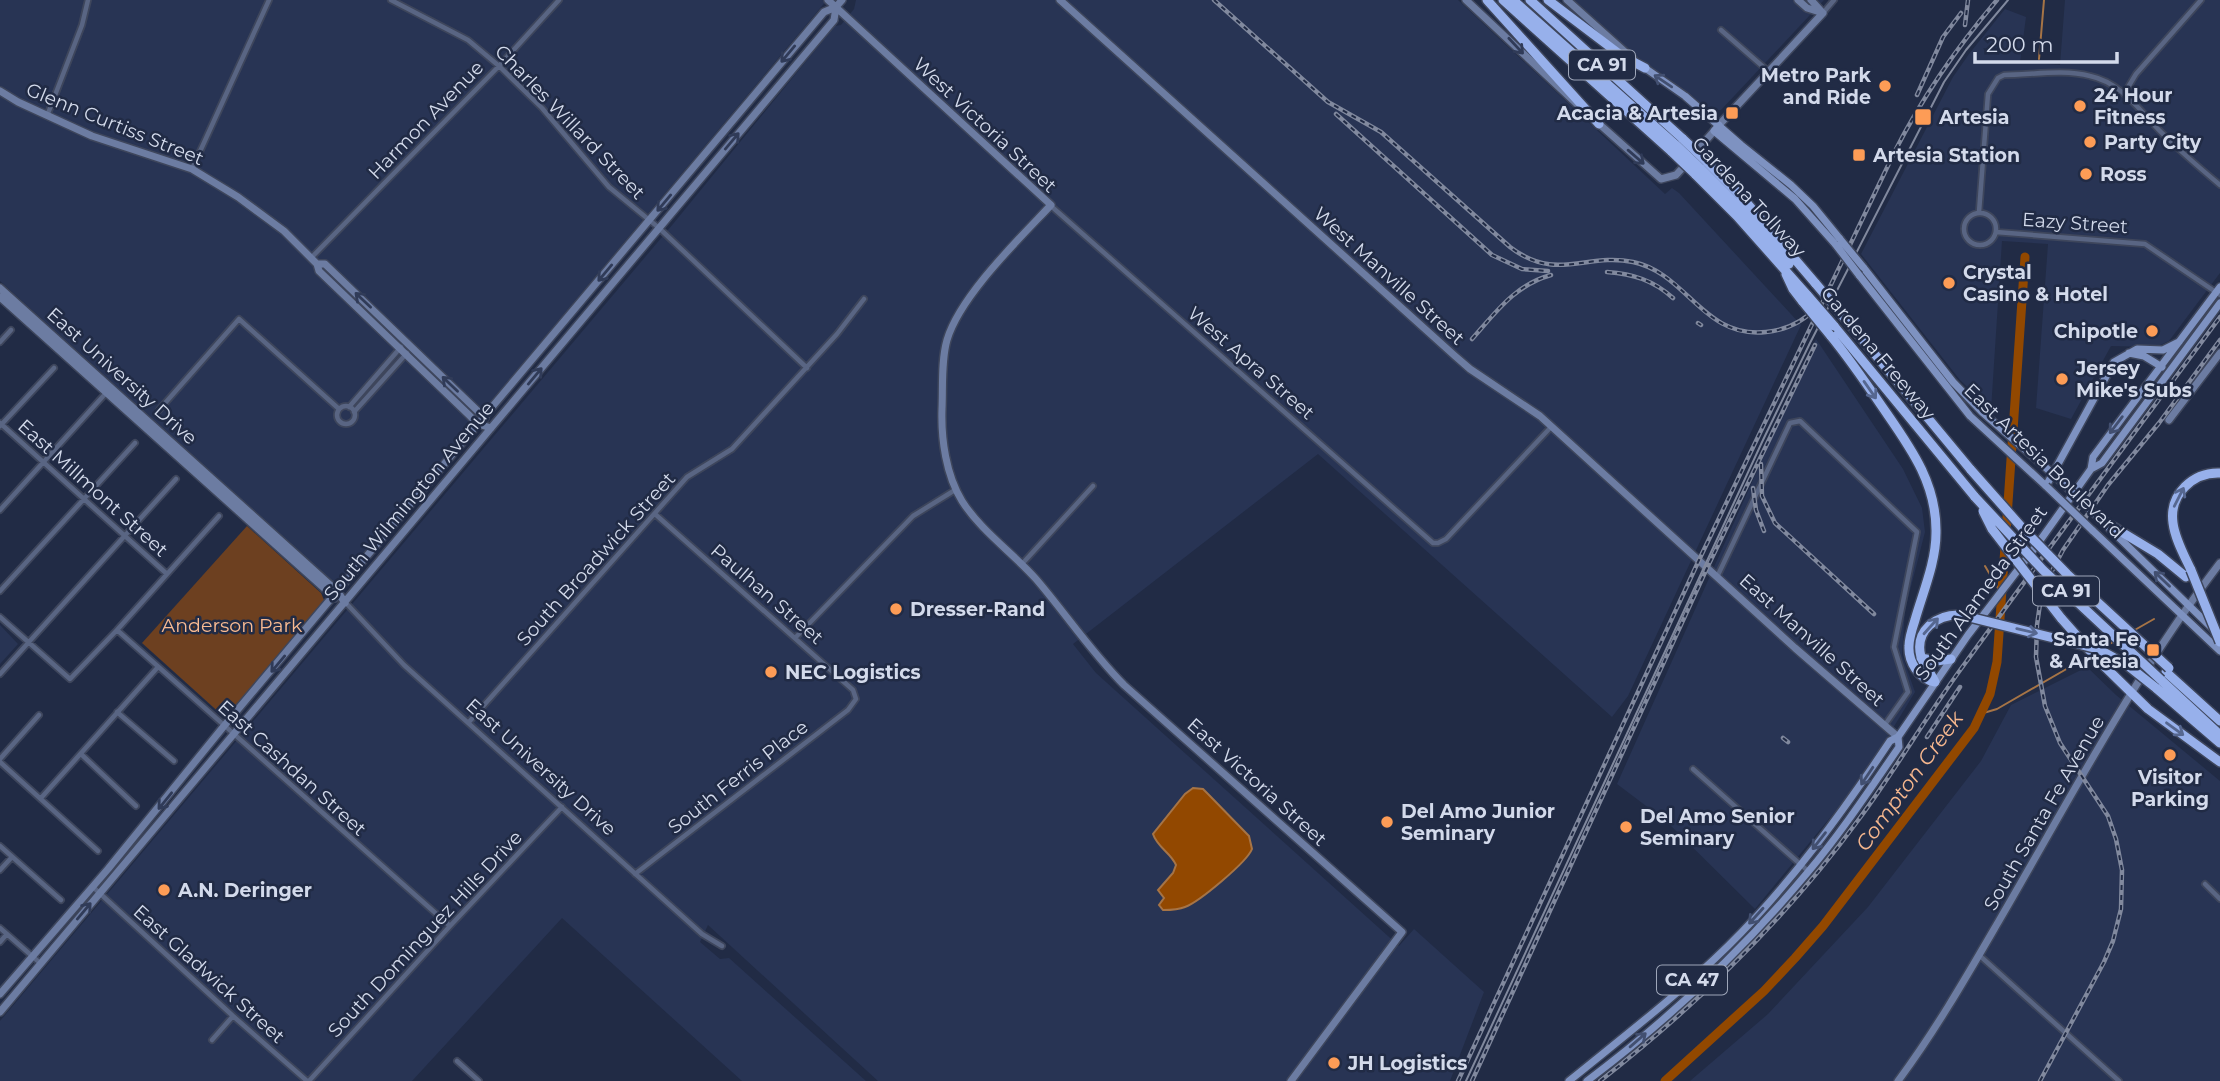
<svg xmlns="http://www.w3.org/2000/svg" width="2220" height="1081" font-family="Montserrat,sans-serif">
  <style>
    .built { fill: #283454 }
    .green { fill: #6d4020 }
    .water { fill: #924800; stroke: #a67446; stroke-width: 2 }
    .lines { fill: none; stroke-linecap: round; stroke-linejoin: round }
    .stream { stroke: #a67446; stroke-width: 2 }
    .river { stroke: #924800; stroke-width: 9 }
    .street-casing { stroke: #3e465c; stroke-width: 8 }
    .secondary-casing { stroke: #3e465c; stroke-width: 10 }
    .primary-casing { stroke: #3e465c; stroke-width: 10 }
    .highway-casing { stroke: #3e465c; stroke-width: 12 }
    .street { stroke: #596583; stroke-width: 4.5 }
    .secondary { stroke: #6c7ca2; stroke-width: 7 }
    .primary { stroke: #7e92c1; stroke-width: 7 }
    .highway { stroke: #97b0eb; stroke-width: 9 }
    .tram { stroke: #81899e; stroke-width: 2 }
    .rail-casing { stroke: #81899e; stroke-width: 4.5 }
    .rail { stroke: #212b45; stroke-width: 2; stroke-dasharray: 5; stroke-linecap: butt }
    .primary-bridge-casing { stroke: #3e465c; stroke-width: 10; stroke-linecap: butt }
    .highway-bridge-casing { stroke: #3e465c; stroke-width: 12; stroke-linecap: butt }
    .primary-bridge { stroke: #7e92c1; stroke-width: 7 }
    .highway-bridge { stroke: #97b0eb; stroke-width: 9 }
    .oneway { stroke: #303b58 }
    .oneway2 { stroke: #424f70 }
    .oneway3 { stroke: #566790 }
    .poi-dot { fill: #fd9c56; stroke: #212b45; stroke-width: 2.5 }
    .labels { text-anchor: middle; dominant-baseline: central; stroke-width: 5; stroke-linejoin: round; paint-order: stroke }
    .shield { fill: #212b45; stroke: #9ea6b9; stroke-width: 2 }
    .shield-label { font-size: 18px; font-weight: bold; fill: #d3daeb }
    .poi-label { font-size: 19px; font-weight: bold; fill: #d3daeb; stroke: #212b45; text-anchor: start }
    .street-label { font-size: 19px; fill: #d3daeb; stroke: #212b45 }
    .park-label { font-size: 19px; fill: #fabb92; stroke: #212b45 }
    .water-label { font-size: 21px; font-style: italic; fill: #f6b78e; stroke: #212b45 }
  </style>
  <rect width="100%" height="100%" fill="#212b45"/>
  <path class="built" d="M0,0H827L340,581L333,582L0,281Z
    M856,0H1458L1665,194L1672,188L1679,193L1801,325L1628,696L1612,717L1318,454L1073,644L1096,673L1399,946L1414,929L1484,992L1450,1081H878L708,925L700,942L720,959L729,958L866,1081H742L562,918L412,1081H0V1021L673,224L835,26L841,25L854,9Z
    M1573,0H1824L1721,110H1711L1640,61Z
    M2065,0H2220V273L2169,341L2156,347L2111,346L2071,419L2036,408L2048,244L2002,241L1991,410L1960,380L1861,254L1953,77L1969,54L2005,9L2026,17L2020,62L2060,65Z
    M1816,339L1903,469L1922,508L1925,532L1905,610L1902,655L1915,692L1887,738L1842,803L1755,909L1666,821L1617,784Z
    M0,625L18,644L0,664Z
    M2087,667L2116,695L2220,781V1081H1690L1768,1014L1868,907L1981,761L2011,705Z"/>
  <path class="green" d="M247,526L321,593L324,600L228,716H223L142,643Z"/>
  <path class="water" d="M1193,788L1203,789L1208,794L1249,836L1252,849C1247,862 1199,902 1185,907C1178,910 1170,910 1163,910L1159,905L1164,898L1158,890L1173,873L1176,865C1171,853 1157,847 1153,834L1185,794Z"/>
  <g class="lines">
    <path class="stream" d="M2039,59L2044,0
      M1985,566L1999,590
      M2133,631L2154,619
      M2103,648L2113,642
      M1980,714L1997,709L2089,656"/>
    <path class="river" d="M1665,1081L1764,991L1795,958L1823,926L1974,728L1990,694L1997,662L2025,257"/>
    <defs>
      <path id="street" d="M391,0L468,40L499,66L542,108L609,187L659,228L807,368
        M1823,13L1834,0
        M1721,30L1768,71
        M2124,94L2136,74L2201,0
        M47,116L82,25L88,0
        M192,169L269,0
        M1051,206L1433,543H1438L1446,539L1551,427
        M1979,212L1988,94L1998,78L2004,75C2031,75 2063,69 2090,76C2123,83 2141,113 2164,135C2182,153 2201,169 2220,185
        M1964 229a16 16 0 1 1 32 0a16 16 0 1 1-32 0Z
        M1996,232L2145,244L2220,295
        M311,258L499,66L559,0
        M0,342L11,330
        M337 415a9 9 0 1 1 18 0a9 9 0 1 1-18 0Z
        M349,407L401,347
        M159,410L239,319L339,409
        M354,412L407,353
        M0,423L167,574
        M0,426L54,368
        M0,510L106,393
        M1022,564L1093,486
        M1717,577L1790,423L1800,421L1917,532L1894,647L1908,692L1884,726
        M0,591L135,443
        M346,603L404,665L702,934L722,946
        M0,617L70,679L117,630L219,516
        M117,630L450,926
        M796,637L913,516L955,490
        M0,674L176,479
        M117,712L174,761
        M469,722L687,477L732,449L837,334L864,299
        M81,754L136,806
        M0,759L39,715
        M0,762L98,851
        M1693,769L1808,871
        M41,798L158,667
        M0,846L61,900
        M0,870L12,857
        M635,874L848,710L856,699L853,690L655,514
        M2205,884L2220,899
        M93,887L233,1016L307,1081
        M0,928L40,963
        M0,942L7,934
        M1979,955L2119,1081
        M212,1040L233,1016
        M457,1061L479,1081
        M309,1081L450,926L562,807"/>
      <path id="secondary" d="M828,0L1051,205C1019,239 960,296 947,340C941,361 943,387 942,409C941,439 946,475 962,501C981,531 1013,553 1036,579C1066,614 1091,652 1124,685L1402,932L1291,1081
        M1060,0L1455,356L1470,369L1540,416L1795,648L1898,737
        M1466,0L1578,105
        M1567,0L1633,59
        M1798,0L1807,8L1823,13
        M1811,0L1822,12
        M0,91L18,102L92,136L192,169L238,197L284,231L317,264L319,271L469,415L478,424L491,428
        M1597,122L1661,179L1676,175L1687,163
        M1719,125L1823,13
        M1694,154L1714,131
        M317,264H325L485,418
        M0,288L338,592L345,603
        M0,297L335,598
        M2169,420L2220,353
        M0,994L108,869L224,726L824,12L836,7L842,0
        M0,1012L834,20L836,7
        M1898,1081C1936,1030 1968,974 2000,919C2070,799 2135,674 2220,563"/>
      <path id="primary" d="M1645,68L1685,96L1741,145L1791,185L1813,206L1840,239
        M1719,125L1714,131L1795,199L1836,245
        M1863,267L1953,382L1982,412L2053,474
        M1859,275L1970,416L2046,486L2114,362L2137,349L2163,350L2179,342
        M2129,353L2144,356L2162,367
        M2091,469L2093,457L2220,287
        M2107,526L2214,630
        M2092,530L2220,651
        M1569,1081C1623,1037 1678,995 1728,946C1790,885 1842,813 1890,741L1898,737L1968,635L2034,549L2091,469L2102,463L2220,303
        M1587,1081C1668,1020 1743,950 1808,872C1841,833 1870,789 1899,747L1898,737"/>
      <path id="highway" d="M1487,0L1599,124
        M1503,0L1672,152
        M1513,0L1677,146
        M1530,0L1683,139
        M1548,0L1622,56L1645,68
        M1706,161L1740,195L1816,284
        M1700,168L1740,208L1789,264
        M1695,174L1737,216L1808,296
        M1786,274L1793,289L1803,302
        M1844,317L1971,470
        M1834,326L1975,497
        M1830,335C1849,358 1866,383 1883,408C1910,447 1937,483 1936,533C1936,562 1923,592 1915,620C1912,629 1909,638 1909,646C1908,662 1919,679 1935,682C1931,673 1924,666 1921,657C1914,630 1937,614 1961,615
        M2100,519L2158,554L2186,577
        M2191,570C2184,555 2175,539 2173,523C2169,494 2193,472 2220,473
        M2061,618L2100,662L2148,709L2220,762
        M1921,658L1936,661L1951,659
        M2166,672L2220,721
        M2161,680L2220,735
        M2156,688L2220,743"/>
    </defs>
    <use href="#street" class="street-casing"/>
    <use href="#secondary" class="secondary-casing"/>
    <use href="#primary" class="primary-casing"/>
    <use href="#highway" class="highway-casing"/>
    <use href="#street" class="street"/>
    <use href="#secondary" class="secondary"/>
    <use href="#primary" class="primary"/>
    <use href="#highway" class="highway"/>
    <path class="tram" d="M1466,1081L1763,440L1810,343L1944,82L1966,50L2008,0"/>
    <defs>
      <path id="rail" d="M1214,0L1328,102L1381,132L1510,247C1557,283 1586,252 1633,262C1687,273 1703,339 1766,332C1786,330 1803,322 1817,307
        M1965,25L1968,0
        M1917,95L1943,37L1961,13
        M1336,114L1492,255L1522,269L1548,271
        M1607,272C1633,274 1653,280 1673,298
        M1698,323L1701,325
        M1472,339C1496,312 1515,285 1551,275
        M1761,464L1762,496L1775,523L1874,614
        M1753,488L1756,510L1764,531
        M1927,737L1960,687
        M1783,738L1788,742
        M1458,1081L1699,560L1895,151C1923,96 1957,47 1997,0
        M1472,1081L1707,568L1815,345
        M1600,1081C1697,1005 1786,919 1859,819C1897,768 1928,713 1966,662C2050,546 2135,432 2220,317
        M2040,1081L2104,962L2113,941L2121,909L2122,870L2116,839L2108,816L2060,743L2045,706L2036,657L2037,625L2042,590L2063,550L2108,485L2159,423L2220,340"/>
    </defs>
    <use href="#rail" class="rail-casing"/>
    <use href="#rail" class="rail"/>
    <defs>
      <path id="primary-bridge" d="M1840,239L1863,267
        M1836,245L1859,275
        M2053,474L2100,519
        M2046,486L2092,530"/>
      <path id="highway-bridge" d="M1683,139L1706,161
        M1677,146L1700,168
        M1672,152L1695,174
        M1816,284L1844,317
        M1808,296L1834,326
        M1803,302L1830,335
        M1971,470L2025,531L2067,574L2169,668
        M1975,497L2043,570L2161,680
        M1983,511L1992,529L2061,618
        M2191,570L2220,642
        M1961,615L2098,649L2127,665L2156,688"/>
    </defs>
    <use href="#primary-bridge" class="primary-bridge-casing"/>
    <use href="#highway-bridge" class="highway-bridge-casing"/>
    <use href="#primary-bridge" class="primary-bridge"/>
    <use href="#highway-bridge" class="highway-bridge"/>
  </g>
  <defs><path id="oneway-shaft" d="M-6 0H5M1.5-3L5.5 0L1.5 3" fill="none" stroke-width="1.6" stroke-linecap="round" stroke-linejoin="round" transform="scale(1.75)"/></defs>
  <g class="oneway">
    <use href="#oneway-shaft" transform="translate(1516 46) rotate(47)"/>
    <use href="#oneway-shaft" transform="translate(788 54) rotate(130)"/>
    <use href="#oneway-shaft" transform="translate(732 141) rotate(-50)"/>
    <use href="#oneway-shaft" transform="translate(1636 157) rotate(41)"/>
    <use href="#oneway-shaft" transform="translate(664 203) rotate(130)"/>
    <use href="#oneway-shaft" transform="translate(605 273) rotate(130)"/>
    <use href="#oneway-shaft" transform="translate(363 300) rotate(-137)"/>
    <use href="#oneway-shaft" transform="translate(535 376) rotate(-50)"/>
    <use href="#oneway-shaft" transform="translate(450 384) rotate(-136)"/>
    <use href="#oneway-shaft" transform="translate(278 664) rotate(130)"/>
    <use href="#oneway-shaft" transform="translate(165 801) rotate(129)"/>
    <use href="#oneway-shaft" transform="translate(84 911) rotate(-50)"/>
  </g>
  <g class="oneway2">
    <use href="#oneway-shaft" transform="translate(1663 81) rotate(-146)"/>
    <use href="#oneway-shaft" transform="translate(2116 425) rotate(127)"/>
    <use href="#oneway-shaft" transform="translate(2162 579) rotate(-136)"/>
    <use href="#oneway-shaft" transform="translate(1867 776) rotate(124)"/>
    <use href="#oneway-shaft" transform="translate(1819 841) rotate(128)"/>
    <use href="#oneway-shaft" transform="translate(1756 916) rotate(132)"/>
    <use href="#oneway-shaft" transform="translate(1638 1040) rotate(-41)"/>
  </g>
  <g class="oneway3">
    <use href="#oneway-shaft" transform="translate(1870 390) rotate(55)"/>
    <use href="#oneway-shaft" transform="translate(2179 497) rotate(-63)"/>
    <use href="#oneway-shaft" transform="translate(1931 626) rotate(-48)"/>
    <use href="#oneway-shaft" transform="translate(2027 631) rotate(13)"/>
    <use href="#oneway-shaft" transform="translate(2175 729) rotate(36)"/>
  </g>
  <g class="poi-dot">
    <circle cx="1885" cy="86" r="7"/>
    <circle cx="2080" cy="106" r="7"/>
    <rect x="1725" y="106" width="14" height="14" rx="3.5"/>
    <rect x="1914" y="108" width="18" height="18" rx="3.5"/>
    <circle cx="2090" cy="142" r="7"/>
    <rect x="1852" y="148" width="14" height="14" rx="3.5"/>
    <circle cx="2086" cy="174" r="7"/>
    <circle cx="1949" cy="283" r="7"/>
    <circle cx="2152" cy="331" r="7"/>
    <circle cx="2062" cy="379" r="7"/>
    <circle cx="896" cy="609" r="7"/>
    <rect x="2146" y="643" width="14" height="14" rx="3.5"/>
    <circle cx="771" cy="672" r="7"/>
    <circle cx="2170" cy="755" r="7"/>
    <circle cx="1387" cy="822" r="7"/>
    <circle cx="1626" cy="827" r="7"/>
    <circle cx="164" cy="890" r="7"/>
    <circle cx="1334" cy="1063" r="7"/>
  </g>
  <g class="labels">
    <g class="shield">
      <rect x="1569" y="50.5" width="66" height="29" rx="5"/>
      <rect x="2033" y="576.5" width="66" height="29" rx="5"/>
      <rect x="1657" y="965.5" width="70" height="29" rx="5"/>
    </g>
    <g class="shield-label">
      <text x="1602" y="65">CA 91</text>
      <text x="2066" y="591">CA 91</text>
      <text x="1692" y="980">CA 47</text>
    </g>
    <g class="poi-label">
      <text x="1871" y="75" text-anchor="end">Metro Park<tspan x="1871" dy="22">and Ride</tspan></text>
      <text x="2094" y="95">24 Hour<tspan x="2094" dy="22">Fitness</tspan></text>
      <text x="1718" y="113" text-anchor="end">Acacia &amp; Artesia</text>
      <text x="1939" y="117">Artesia</text>
      <text x="2104" y="142">Party City</text>
      <text x="1873" y="155">Artesia Station</text>
      <text x="2100" y="174">Ross</text>
      <text x="1963" y="272">Crystal<tspan x="1963" dy="22">Casino &amp; Hotel</tspan></text>
      <text x="2138" y="331" text-anchor="end">Chipotle</text>
      <text x="2076" y="368">Jersey<tspan x="2076" dy="22">Mike's Subs</tspan></text>
      <text x="910" y="609">Dresser-Rand</text>
      <text x="2139" y="639" text-anchor="end">Santa Fe<tspan x="2139" dy="22">&amp; Artesia</tspan></text>
      <text x="785" y="672">NEC Logistics</text>
      <text x="2170" y="777" text-anchor="middle">Visitor<tspan x="2170" dy="22">Parking</tspan></text>
      <text x="1401" y="811">Del Amo Junior<tspan x="1401" dy="22">Seminary</tspan></text>
      <text x="1640" y="816">Del Amo Senior<tspan x="1640" dy="22">Seminary</tspan></text>
      <text x="178" y="890">A.N. Deringer</text>
      <text x="1348" y="1063">JH Logistics</text>
    </g>
    <g class="street-label">
      <text transform="translate(426 120) rotate(-46)">Harmon Avenue</text>
      <text transform="translate(570 122) rotate(46)">Charles Willard Street</text>
      <text transform="translate(115 124) rotate(22)">Glenn Curtiss Street</text>
      <text transform="translate(985 125) rotate(43)">West Victoria Street</text>
      <text transform="translate(1749 197) rotate(47)">Gardena Tollway</text>
      <text transform="translate(2075 223) rotate(4)">Eazy Street</text>
      <text transform="translate(1389 276) rotate(42)">West Manville Street</text>
      <text transform="translate(1878 353) rotate(50)">Gardena Freeway</text>
      <text transform="translate(1251 363) rotate(41)">West Apra Street</text>
      <text transform="translate(122 376) rotate(42)">East University Drive</text>
      <text transform="translate(2044 461) rotate(44)">East Artesia Boulevard</text>
      <text transform="translate(93 488) rotate(42)">East Millmont Street</text>
      <text transform="translate(409 501) rotate(-50)">South Wilmington Avenue</text>
      <text transform="translate(596 559) rotate(-48)">South Broadwick Street</text>
      <text transform="translate(1981 593) rotate(-54)">South Alameda Street</text>
      <text transform="translate(767 594) rotate(41)">Paulhan Street</text>
      <text transform="translate(1812 640) rotate(42)">East Manville Street</text>
      <text transform="translate(541 767) rotate(42)">East University Drive</text>
      <text transform="translate(292 768) rotate(42)">East Cashdan Street</text>
      <text transform="translate(738 777) rotate(-38)">South Ferris Place</text>
      <text transform="translate(1257 782) rotate(42)">East Victoria Street</text>
      <text transform="translate(2044 813) rotate(-60)">South Santa Fe Avenue</text>
      <text transform="translate(425 934) rotate(-47)">South Dominguez Hills Drive</text>
      <text transform="translate(209 974) rotate(42)">East Gladwick Street</text>
    </g>
    <g class="park-label">
      <text x="232" y="625">Anderson Park</text>
    </g>
    <g class="water-label">
      <text transform="translate(1909 781) rotate(-54)">Compton Creek</text>
    </g>
  </g>
  <path d="M1975 52v10h142v-10" fill="none" stroke="#d3daeb" stroke-width="3.5"/>
  <text x="1986" y="52" font-size="21" fill="#d3daeb" stroke="#212b45" stroke-width="5" paint-order="stroke">200 m</text>
</svg>
